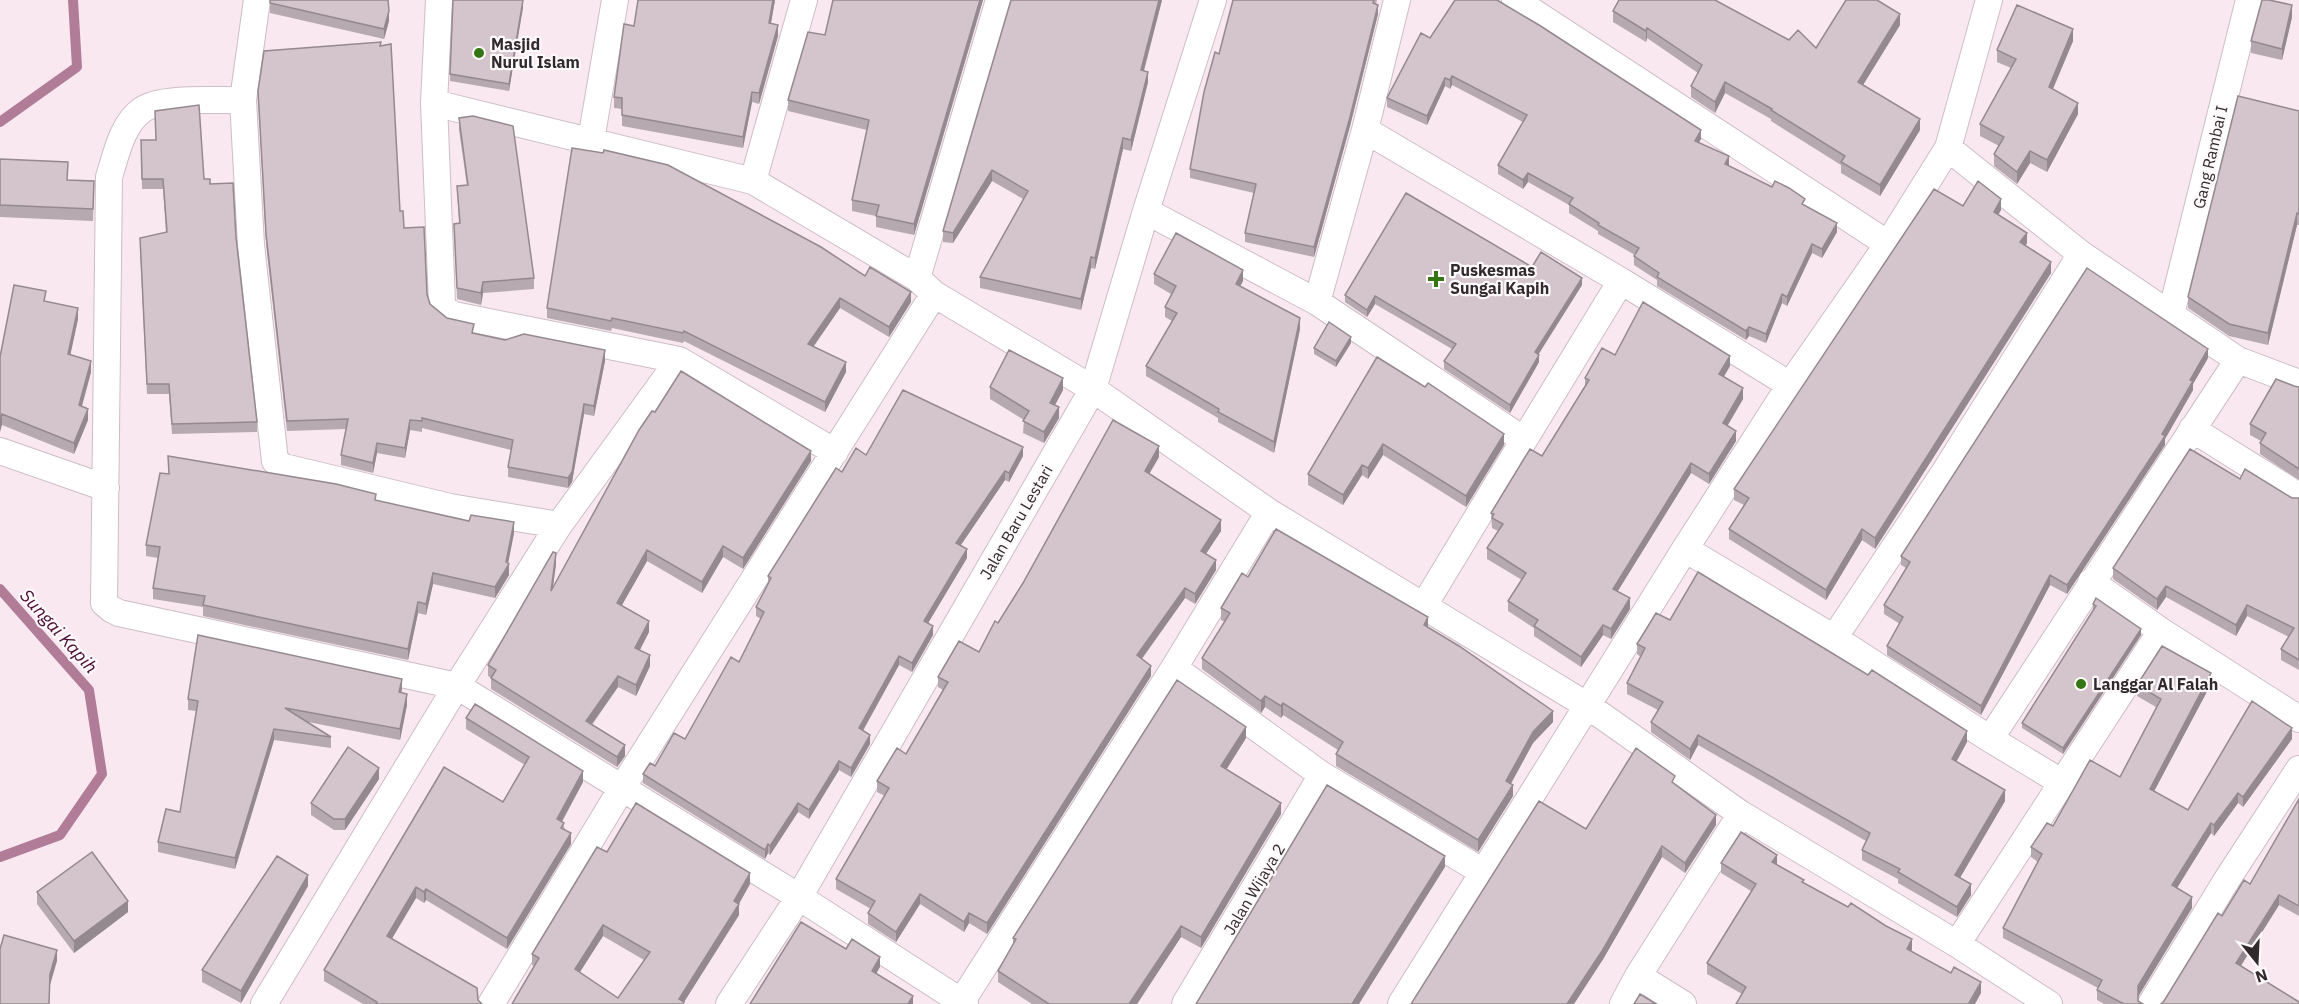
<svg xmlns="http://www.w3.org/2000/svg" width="2299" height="1004" font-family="'IBM Plex Sans',sans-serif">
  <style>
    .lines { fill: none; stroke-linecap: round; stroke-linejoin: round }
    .stream { stroke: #b17c97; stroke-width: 10 }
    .minor-casing { stroke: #cdbdc5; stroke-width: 28 }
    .minor { stroke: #fff; stroke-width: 26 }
    .wall { fill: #b6a9af; fill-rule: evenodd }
    .shaded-wall { fill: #94898e }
    .building { fill: #d4c4cb; stroke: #94898e; stroke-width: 1.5; fill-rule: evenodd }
    .poi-dot { fill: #347614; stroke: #fdf9fb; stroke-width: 2 }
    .labels { text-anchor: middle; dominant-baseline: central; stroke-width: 4.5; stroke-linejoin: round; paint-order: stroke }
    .poi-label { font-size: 16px; font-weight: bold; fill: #302a2d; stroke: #fdf9fb; text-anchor: start }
    .street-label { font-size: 16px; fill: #302a2d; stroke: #fdf9fb }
    .water-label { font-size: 18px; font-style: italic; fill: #4b0a32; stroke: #fdf9fb }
  </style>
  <rect width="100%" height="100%" fill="#f9e8f0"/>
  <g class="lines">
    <path class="stream" d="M0,122L77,67L73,0
      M0,589L89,690L102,774L60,835L0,857"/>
    <defs>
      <path id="minor" d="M257,0L243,100L251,245L275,461L284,467L450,507L559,525
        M1515,0L1888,244
        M243,100C218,101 161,96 142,110C122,124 116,155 109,177L104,603L111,609L119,613L457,686L622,788L491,1004
        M434,103L439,0
        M591,140L615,0
        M1948,148L2081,254L2238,360L2299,383
        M753,181L804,0
        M1146,211L1317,302L1365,130L1397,0
        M917,278L999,0
        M1621,281L1790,385
        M1317,302L1524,440L1621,281L1365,130
        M2171,314L2249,0
        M679,360L454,315L444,309L442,303L434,103L753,181L917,278L934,294
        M2192,429L2299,496
        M0,451L106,488
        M1685,549L1834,638L1990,739L2238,360
        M2091,582L2161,631L2299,719
        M1423,607L1524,440
        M1834,638L1944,473L2081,254
        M1174,668L1269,512
        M1990,739L2063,783
        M1957,944L2161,631
        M1638,976L1683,1004
        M264,1004L450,697L559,525L679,360L835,452
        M729,1004L799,897L1093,389L1146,211L1213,0
        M960,1004L1174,668L1322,775L1483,872
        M965,1004L799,897L622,788L934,294L1093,389L1269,512L1588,706L1741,814L1957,944L2049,1004
        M1185,1004L1322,775
        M1401,1004L1685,549L1790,385L1888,244L1948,148L1989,0
        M1623,1004L1638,976L1741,814
        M2151,1004L2226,881L2299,769"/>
    </defs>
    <use href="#minor" class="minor-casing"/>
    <use href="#minor" class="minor"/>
  </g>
  <path class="wall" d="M270,0L389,21L384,39L270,13Z
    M453,0H523L509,91L450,81Z
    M638,0H775L771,23L778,36L759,104L752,102L743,148L622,126V109L614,108V97L634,26Z
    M833,0H983L914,235L876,227V216L852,211V200L867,130L788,111V100L825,35Z
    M1011,0H1162L1144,71L1148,82L1131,151L1123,149L1095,269L1091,268L1081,310L980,288V277L1023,199L992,181L953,243L943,242V231Z
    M1233,0H1377L1376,4L1378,14L1350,126L1314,257L1245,242V233L1254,193L1190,178V169Z
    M1613,11L1789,40L1816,48L1900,25L1863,85L1920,130L1880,196L1841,173V165L1771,121V119L1725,93L1715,113L1691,97V86L1698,73L1647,38L1646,42L1613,22Z
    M2292,17L2282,60L2251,53V41Z
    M1430,38L1701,139L1699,142L1729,165L1728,166L1805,206L1837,232L1822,258L1812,253L1787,306L1782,303L1766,343L1749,336L1746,340L1657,286V280L1634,265V256L1635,255L1598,234V231L1569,213V205L1528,182L1523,189L1498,174V165L1523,122L1452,85L1450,89L1445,86L1427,125L1387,107V98Z
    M2073,41L2053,89L2078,114L2047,172L2030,163L2017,184L1994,166V154L1999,146L1980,136V124L2011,68L1997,62V50Z
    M381,46L400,211L404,228L430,304L447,318L474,333L605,361L594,416L584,414L572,482L568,488L508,477V467L511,450L422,428V432L410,430L405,458L377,453L373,473L341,465V455L346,429L287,431L266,244L258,91Z
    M155,111L204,179L210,184L236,237L257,422V432L172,434L169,394H147L140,248L166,233L163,189H142L141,140H156Z
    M2299,111V225H2297L2268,345L2229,336L2188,308V297Z
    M459,118L534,278V289L483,293L481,305L457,299L454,224L459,223L457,186H467L459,130Z
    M0,159L68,180L94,181L93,221L0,217Z
    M1963,206L2001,210L1998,215L2027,243L2025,246L2051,273L1875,549L1862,540L1826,600L1729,539V529L1744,505L1734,500V489Z
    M1532,267L1582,285L1538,354L1539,362L1510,413L1444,369V361L1452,349L1375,304L1367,317L1345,302V295Z
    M1154,274L1243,281L1240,286L1300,329L1274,453L1218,422V418L1146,376V366L1172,321L1165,317V307L1171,294L1154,284Z
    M865,276L911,302L889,337L840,308L814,346L846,372L825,412L684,341L683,343L612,328L611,331L547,318V308Z
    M46,302L78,319L70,355L91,372L82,406L88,420L74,454L2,425L0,357Z
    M1351,343L1336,367L1314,354V348Z
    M1615,355L1730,366L1724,377L1743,399L1728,425L1736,441L1709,484L1691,473L1617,591L1630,609L1611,639L1603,635L1581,667L1534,636V628L1508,611V601L1522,580L1487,559V548L1498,531L1492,528L1491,513L1542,456L1585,386V378Z
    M1377,357L1504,445L1466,507L1383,455L1368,479L1362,475L1343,505L1308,485V474Z
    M2208,358L2193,384V390L2165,439V445L2067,594L2050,585L1981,715L1887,655V646L1900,624L1884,614V605L1906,568L1901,565V556Z
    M2294,386L2299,387V480L2260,454V443L2261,441L2250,435V424Z
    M990,387L1063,390L1055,405L1059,418L1044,443L1023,433L1024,420L990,399Z
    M866,455L1023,456L1009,482L1005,480L961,545L967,558L928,623L933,635L912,672L899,665L863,731L870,744L851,777L839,770L809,819L798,812L770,855L768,853L765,859L643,783V774L655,766L685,739L739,662L761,619L756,616V607L768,584V576L842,472Z
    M1159,457L1149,474L1221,531L1206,554L1216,570L1195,604L1185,598L1142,659L1151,676L987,934L969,923L964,932L920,904L896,942L868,924V913L871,909L836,889V879L885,796L877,792V781L906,754L943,690L938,687V677L979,652L998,623Z
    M811,461L743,569L723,557L702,593L647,561L621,606L649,632L640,650L650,666L636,696L618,687L592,725L625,756L617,767L491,689V678L488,676V665L556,564L553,587Z
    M168,474L376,501L514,533L508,563L509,575L495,598L433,584L426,615L418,613L408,660L203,616V607L153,599V588L158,558L146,556V545Z
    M2240,479L2292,498H2299V670L2281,660V649L2289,637L2247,616L2236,636L2166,597L2157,610L2113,579V568Z
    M1248,577L1428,628L1553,722L1533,743L1511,784L1513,796L1478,852L1336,766V754L1338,750L1283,715L1281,718L1265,707L1261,713L1202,669V658L1225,622L1221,620V608Z
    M2093,604L2141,635L2063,754L2022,728V723L2093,610Z
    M1670,620L1967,742L1956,761L2005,801L1960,878L1971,895L1957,917L1898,883V879L1862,860V850L1866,841L1698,745L1690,760L1651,732V722L1658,710L1627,694V683L1641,657L1637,654V644Z
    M2211,684L2154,791L2188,810L2292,739L2243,807L2238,803L2214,836L2211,833L2177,888L2192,908L2138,996V1001L2143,1004H2104L2097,1000V990L2098,988L2003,938V928L2038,862L2031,857V847L2053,826L2120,777L2156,707L2137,696V685Z
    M402,689L401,693L407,705L400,740L308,722L331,737V748L274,740L235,869L158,852V842L180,812L196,711L188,710V699Z
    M466,718L583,782L562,822L571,844L507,949L426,900L424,903L416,898L392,938L478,1000L482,1004H363L324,981V970L503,802L525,765L466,729Z
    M1246,738L1226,770L1281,814L1201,948L1181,937L1137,1004H1032L998,982V971L1013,945V938Z
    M379,779L345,830H334L311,815V803Z
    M1675,785L1716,825L1685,873L1662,857L1602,961L1586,829Z
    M2299,799V916L2279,905L2241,966L2164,1001L2222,916L2250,884Z
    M607,852L750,884L739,904V915L684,1002V1004H512L534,966L532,965V954ZM603,936L644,960L618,998L579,972Z
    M1721,863L1777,864L1804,883L1912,949L1911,951L1981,993L1742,994L1707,974V963L1751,891L1721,873Z
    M308,886L241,1003L202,982V970Z
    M37,892L128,912L74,953L37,904Z"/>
  <path class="shaded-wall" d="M523,0V8L509,91V84Z
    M773,0H775L769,34V23Z
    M980,0H983L914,235V224Z
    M1159,0H1162L1141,81V70Z
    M1378,5V14L1350,126L1314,257V247Z
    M2292,5V17L2282,60V49Z
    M389,11V21L384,39V29Z
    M1900,14V25L1858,93V82Z
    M778,25V36L759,104V93Z
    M1647,28V38L1646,42V31Z
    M2073,29V41L2049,98V87Z
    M1148,72V82L1131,151V140Z
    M1452,76V85L1450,89V80Z
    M1445,78V86L1427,125V116Z
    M1725,82V93L1715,113V102Z
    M752,92V102L743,148V137Z
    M2078,103V114L2047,172V160Z
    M1920,119V130L1880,196V185Z
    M1701,130V139L1695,149V141Z
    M1123,138V149L1095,269V258Z
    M2030,151V163L2017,184V172Z
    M1729,156V165L1725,173V164Z
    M992,170V181L953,243V233Z
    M1528,173V182L1523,189V180Z
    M2001,199V210L1994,222V212Z
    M2297,213V225L2268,345V333Z
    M1837,223V232L1822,258V249Z
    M2027,233V243L2020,253V242Z
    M1812,244V253L1787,306V297Z
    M1091,257V268L1081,310V299Z
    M2051,262V273L1875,549V538Z
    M1243,270V281L1236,294V284Z
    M1582,278V285L1535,360V352Z
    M483,282V293L481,305V293Z
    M911,292V302L889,337V327Z
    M1782,294V303L1766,343V334Z
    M1375,296V304L1367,317V310Z
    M840,298V308L808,354V344Z
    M78,308V319L68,366V354Z
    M1300,318V329L1274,453V442Z
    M1749,327V336L1746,340V331Z
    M1351,337V343L1336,367V361Z
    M2208,349V358L2193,384V390L2165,439V445L2067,594V585L2162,434L2190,380Z
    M605,350V361L594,416V406Z
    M1539,355V362L1510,413V405Z
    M1730,356V366L1719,384V374Z
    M91,361V372L79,416V405Z
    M846,362V372L825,412V402Z
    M1063,378V390L1050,414V403Z
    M1743,388V399L1723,433V423Z
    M584,404V414L572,482L568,488V478Z
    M1059,407V418L1044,443V432Z
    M88,409V420L74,454V443Z
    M2,414V425L0,432V420Z
    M410,420V430L405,458V448Z
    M1736,431V441L1709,484V474Z
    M1504,434V445L1466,507V496Z
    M377,443V453L373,473V463Z
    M1383,444V455L1368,479V468Z
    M1159,446V457L1145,481V471Z
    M1023,447V456L1009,482V473Z
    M811,451V461L743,569V558Z
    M1691,463V473L1613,599V589Z
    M1362,465V475L1343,505V495Z
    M1005,471V480L956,552V543Z
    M1221,520V531L1201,561V551Z
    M514,522V533L507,569L509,564V575L495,598V587L506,562Z
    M1862,529V540L1826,600V590Z
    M723,546V557L702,593V582Z
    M967,549V558L924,630V621Z
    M647,550V561L617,614V603Z
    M556,553V564L551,601V591Z
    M1216,560V570L1195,604V594Z
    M433,573V584L426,615V604Z
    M2050,575V585L1981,715V706Z
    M2166,586V597L2157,610V599Z
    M1185,588V598L1137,665V655Z
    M1630,598V609L1611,639V629Z
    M418,602V613L408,660V649Z
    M2247,605V616L2236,636V625Z
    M1428,617V629L1424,625Z
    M649,621V632L635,659V648Z
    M1603,625V635L1581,667V657Z
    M933,626V635L912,672V663Z
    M2141,629V635L2063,754V748Z
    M650,655V666L636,696V685Z
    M899,656V665L859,737V728Z
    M1151,666V676L987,934V923Z
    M2211,673V684L2150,799V789Z
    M618,676V687L586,732V721Z
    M402,679V689L399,703V692Z
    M407,694V705L400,740V729Z
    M1265,696V707L1261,713V701Z
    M1283,703V715L1281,718V706Z
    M1553,711V722L1533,743L1506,792V781L1533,732Z
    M1246,727V738L1221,778V766Z
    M2292,728V739L2243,807V797Z
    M274,729V740L235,869V858Z
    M1967,731V742L1952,770V759Z
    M870,735V744L851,777V768Z
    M1698,735V745L1690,760V749Z
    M625,745V756L617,767V757Z
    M839,761V770L809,819V810Z
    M379,768V779L345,830V819Z
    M583,771V782L557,830V819Z
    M1513,785V796L1478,852V840Z
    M2005,790V801L1955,886V875Z
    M2238,793V803L2214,836V825Z
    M798,803V812L770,855V846Z
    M1281,803V814L1201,948V937Z
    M1716,815V825L1685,873V863Z
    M2211,823V833L2172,896V885Z
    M571,833V844L507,949V938Z
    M768,844V853L765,859V850Z
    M1662,846V857L1602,961L1574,1004H1567Z
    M1777,855V865L1772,862Z
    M1445,856V867L1359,1004H1352Z
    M750,873V884L734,912V901Z
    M308,875V886L241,1003V991Z
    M1971,884V895L1957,917V907Z
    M416,887V898L387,947V936Z
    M426,889V900L424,903V892Z
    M920,894V904L896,942V932Z
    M2279,895V905L2236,973V963Z
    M2192,897V908L2138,997V986Z
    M128,901V912L74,953V941Z
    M739,904V915L684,1002V1004H679V999Z
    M969,913V923L964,932V922Z
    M603,925V936L575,980V969Z
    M1181,926V937L1137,1004H1129Z
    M1912,939V949L1907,960V949Z
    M57,950V961L50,985L49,1004L50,974Z
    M880,957V967L872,981V971Z
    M1981,982V993L1975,1004H1969Z
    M913,996V1004H908Z"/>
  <path class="building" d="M270,0H388L389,11L384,29L270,3Z
    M453,0H523L509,84L450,74Z
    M638,0H773L769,23L778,25L759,93L752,92L743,137L622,115V98L614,97L624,24L634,26Z
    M833,0H980L914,224L876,216L879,205L852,200L869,120L788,100L808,32L825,35Z
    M1011,0H1159L1141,70L1148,72L1131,140L1123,138L1095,258L1091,257L1081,299L980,277L1028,191L992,170L953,233L943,231Z
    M1233,0H1374L1373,3L1378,5L1350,117L1314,247L1245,233L1256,184L1190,169L1204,92L1215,52L1219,54Z
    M1455,0H1497L1539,25L1701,130L1695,141L1729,156L1725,164L1772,187L1775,181L1789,188L1805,199L1802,204L1837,223L1822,249L1812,244L1787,297L1782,294L1766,334L1749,327L1746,331L1657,277L1659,273L1634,256L1639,248L1598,225L1599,223L1569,204L1573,198L1528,173L1523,180L1498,165L1527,115L1452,76L1450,80L1445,78L1427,116L1387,98L1421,33L1430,38Z
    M1619,0H1715L1789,40L1798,30L1816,48L1846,0H1877L1900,14L1858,82L1920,119L1880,185L1841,162L1845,156L1771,110L1772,109L1725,82L1715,102L1691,86L1702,65L1647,28L1646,31L1613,11Z
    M2262,0H2269L2292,5L2282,49L2251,41Z
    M2017,5L2073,29L2049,87L2078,103L2047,160L2030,151L2017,172L1994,154L2004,137L1980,124L2016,59L1997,50Z
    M381,42L380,46L391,44L400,211H403L404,228L424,227L427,294L430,304L447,318L474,324L472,333L505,340L524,334L605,350L594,406L584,404L572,472L568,478L508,467L513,440L422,418V421L410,420L405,448L377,443L373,463L341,455L348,419L287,421L266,234L258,91L264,51Z
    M2238,96L2299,111V214L2297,213L2268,333L2229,324L2188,297Z
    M199,105L204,179H210V184L233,183L236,237L257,422L172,424L169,384H147L140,238L167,232L163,179H142L141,140H156L155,111Z
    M473,116L513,126L534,278L483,282L481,293L457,288L454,224L460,223L457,186L468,185L459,118Z
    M572,148L603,153L604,150L668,165L821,247L865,276L870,267L911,292L889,327L840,298L808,344L846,362L825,402L684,331L683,333L612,318L611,321L547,308Z
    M0,159L68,162L67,180L94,181L93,209L0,205Z
    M1978,181L2001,199L1994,212L2027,233L2020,242L2051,262L1875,538L1862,529L1826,590L1729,529L1749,498L1734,489L1934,189L1963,206Z
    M1406,193L1532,267L1541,252L1582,278L1535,352L1539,355L1510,405L1444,361L1456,344L1375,296L1367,310L1345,295Z
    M1176,233L1243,270L1236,284L1300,318L1274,442L1218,412L1219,409L1146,366L1177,313L1165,307L1176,286L1154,274Z
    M2087,268L2208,349L2190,380L2193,381L2162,434L2165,436L2067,585L2050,575L1981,706L1887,646L1903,617L1884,605L1910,562L1901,556Z
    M14,285L46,291L44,301L78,308L68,354L91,361L79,405L88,409L74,443L2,414L0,420V357Z
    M1643,302L1730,356L1719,374L1743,388L1723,423L1736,431L1709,474L1691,463L1613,589L1630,598L1611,629L1603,625L1581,657L1534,626L1538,620L1508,601L1526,573L1487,548L1503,524L1492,518L1494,514L1491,513L1530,449L1542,456L1589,380L1585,378L1602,348L1615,355Z
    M1329,322L1351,337L1336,361L1314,348Z
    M1009,350L1063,378L1050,403L1059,407L1044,432L1023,421L1029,411L990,387Z
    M1377,357L1425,387L1428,383L1504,434L1466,496L1383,444L1368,468L1362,465L1343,495L1308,474Z
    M681,371L811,451L743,558L723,546L702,582L647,550L617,603L649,621L635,648L650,655L636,685L618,676L586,721L625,745L617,757L491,678L496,670L488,665L553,552L556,553L551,591L639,430L652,411L655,412Z
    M2276,379L2294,386L2299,387V469L2260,443L2266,433L2250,424Z
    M903,390L1023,447L1009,473L1005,471L956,543L967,549L924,621L933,626L912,663L899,656L859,728L870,735L851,768L839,761L809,810L798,803L770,846L768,844L765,850L643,774L650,763L655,766L674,733L685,739L731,657L739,662L764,612L756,607L771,578L768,576L836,468L842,472L856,448L866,455Z
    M1113,420L1159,446L1145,471L1221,520L1201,551L1216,560L1195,594L1185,588L1137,655L1151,666L987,923L969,913L964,922L920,894L896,932L868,913L875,901L836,879L889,788L877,781L897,748L906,754L948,682L938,677L959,641L979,652L995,621L998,623L1023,583Z
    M2190,449L2240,479L2245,469L2292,498H2299V660L2281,649L2294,628L2247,605L2236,625L2166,586L2157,599L2113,568Z
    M168,456L336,484L376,494L375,500L469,521L471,515L514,522L506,562L509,564L495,587L433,573L426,604L418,602L408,649L203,605L205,596L153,588L160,547L146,545L160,473L169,474Z
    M1276,529L1428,617L1424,625L1459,646L1553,711L1533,732L1506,781L1513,785L1478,840L1336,754L1343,742L1283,703L1281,706L1265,696L1261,701L1202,658L1230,613L1221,608L1242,573L1248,577Z
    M1698,572L1868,675L1872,670L1967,731L1952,759L2005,790L1955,875L1971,884L1957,907L1898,872L1900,869L1862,850L1870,833L1698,735L1690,749L1651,722L1663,702L1627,683L1645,648L1637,644L1656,613L1670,620Z
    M2096,598L2141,629L2063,748L2022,723L2096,606L2093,604Z
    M198,635L402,679L399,692L407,694L400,729L285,708L331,737L274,729L235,858L158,842L166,809L180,812L198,701L188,699Z
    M2162,646L2211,673L2150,789L2188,810L2252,701L2292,728L2243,797L2238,793L2214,825L2211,823L2172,885L2192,897L2138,986V1001L2143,1004H2124L2097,990L2102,980L2003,928L2042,854L2031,847L2047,823L2053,826L2090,760L2120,777L2161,699L2137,685Z
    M1177,680L1246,727L1221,766L1281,803L1201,937L1181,926L1129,1004H1049L998,971L1016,939L1013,938Z
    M475,704L583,771L557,819L564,823L561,828L571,833L507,938L426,889L424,892L416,887L387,936L477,988L478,1000L482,1004H376L377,1002L324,970L437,779L444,767L503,802L529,757L466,718Z
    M348,747L379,768L345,819H334L311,803Z
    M1636,748L1675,776L1672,782L1716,815L1685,863L1662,846L1602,951L1567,1004H1411L1539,801L1586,829Z
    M1327,785L1445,856L1352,1004H1196Z
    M2299,799V906L2279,895L2236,963L2299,1002V1004H2161L2164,1001L2218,913L2222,916L2244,880L2250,884Z
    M636,803L750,873L734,901L739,904L679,999L684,1002L683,1004H512L539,958L532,954L597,847L607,852ZM603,925L650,952L618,998L575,969Z
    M1741,832L1777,855L1772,862L1804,880L1802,882L1848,907L1851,903L1886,926L1912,939L1907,949L1951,973L1954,967L1981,982L1969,1003L1971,1004H1736L1746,987L1707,963L1756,884L1721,863Z
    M92,852L128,901L74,941L37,892Z
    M277,856L308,875L241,991L202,970Z
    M801,922L846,949L852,939L880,957L872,971L913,996L908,1004H750Z
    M4,935L57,950L50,974L49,1004H0V949Z
    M1640,994L1656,1004H1634Z"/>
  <g class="poi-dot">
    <circle cx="479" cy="53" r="6"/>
    <path d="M1433 270h6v6h6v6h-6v6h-6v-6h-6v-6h6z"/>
    <circle cx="2081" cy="684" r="6"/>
  </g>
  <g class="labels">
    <g class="poi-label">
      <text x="491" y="44">Masjid<tspan x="491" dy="18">Nurul Islam</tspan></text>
      <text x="1450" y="270">Puskesmas<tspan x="1450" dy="18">Sungai Kapih</tspan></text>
      <text x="2093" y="684">Langgar Al Falah</text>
    </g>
    <g class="street-label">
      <text transform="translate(2210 157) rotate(-77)">Gang Rambai I</text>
      <text transform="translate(1016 522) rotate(-60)">Jalan Baru Lestari</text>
      <text transform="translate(1254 889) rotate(-59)">Jalan Wijaya 2</text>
    </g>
    <g class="water-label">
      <text transform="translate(59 631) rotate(48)">Sungai Kapih</text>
    </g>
  </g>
  <g transform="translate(2257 962) rotate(162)" stroke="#fdf9fb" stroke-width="4.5" paint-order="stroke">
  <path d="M0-4.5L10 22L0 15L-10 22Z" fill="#302a2d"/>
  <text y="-9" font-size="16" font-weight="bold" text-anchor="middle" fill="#302a2d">N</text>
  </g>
</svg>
